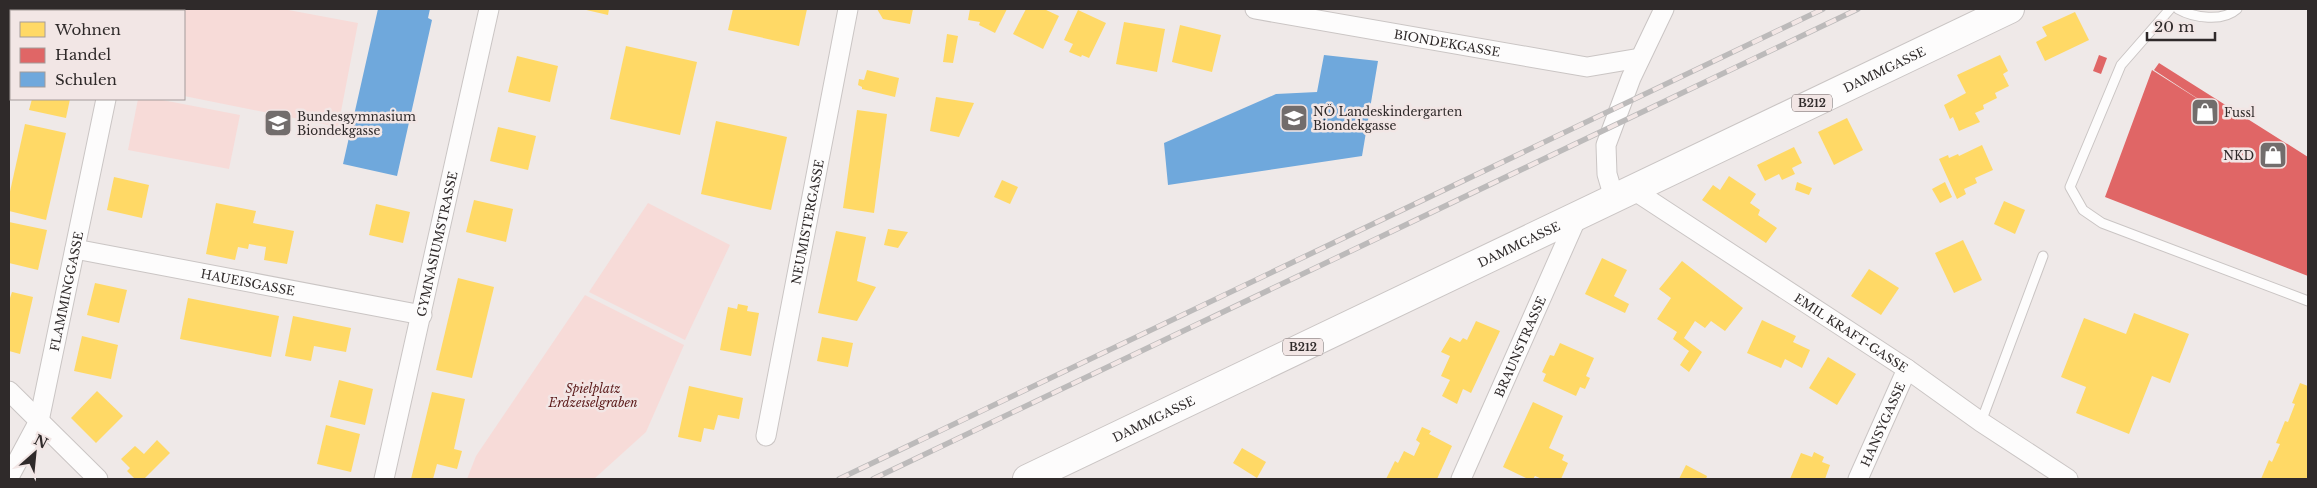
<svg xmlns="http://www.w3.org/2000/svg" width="2317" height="488" viewBox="0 0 2317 488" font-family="'Libre Baskerville',serif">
	<rect width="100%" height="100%" fill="#efe9e8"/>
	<g fill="#f7dbd8">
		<path d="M156 9H283L358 23 338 127 184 96V11H155Z"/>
		<path d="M138 99H157L240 115 229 169 128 150Z"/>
		<path d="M648 203 730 245 685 340 589 292Z"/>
		<path d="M585 295 684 345 646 432 594 479H467L476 456Z"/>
	</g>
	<g fill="#ffd966">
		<path d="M582 9H609L608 15Z"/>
		<path d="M733 9H807L799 46 728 30Z"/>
		<path d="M877 9H913L910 24 883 19Z"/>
		<path d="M970 9H1007L995 33 979 25 980 22 968 20Z"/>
		<path d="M1026 9H1044L1059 16 1043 49 1013 34Z"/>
		<path d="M1078 10 1106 23 1089 58 1082 55 1081 57 1069 52 1073 44 1064 40Z"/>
		<path d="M2075 12 2089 40 2045 61 2036 42 2047 36 2042 27Z"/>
		<path d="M1124 22 1165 29 1157 72 1116 64Z"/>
		<path d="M1180 25 1221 35 1212 72 1172 62Z"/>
		<path d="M947 34 958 36 953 63 943 62Z"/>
		<path d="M626 46 697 62 680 135 610 119Z"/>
		<path d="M2000 55 2008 71 2003 74 2009 86 1995 93 1997 98 1983 105 1984 109 1975 113 1980 122 1959 131 1953 117 1950 119 1944 105 1966 93 1957 75Z"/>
		<path d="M517 56 558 66 550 102 508 92Z"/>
		<path d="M867 70 899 78 895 97 862 89V87L858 85 859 79 864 80Z"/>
		<path d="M936 97 974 103 959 137 930 131Z"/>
		<path d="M32 99H70L66 118 29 110Z"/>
		<path d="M857 110 887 114 874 213 843 208Z"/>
		<path d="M1847 118 1863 150 1834 165 1818 132Z"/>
		<path d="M716 121 787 137 771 210 701 194Z"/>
		<path d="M25 124 66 133 46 220 9 211V196Z"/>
		<path d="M498 127 536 136 528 170 490 161Z"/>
		<path d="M1982 145 1993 170 1975 178 1977 183 1964 189 1966 194 1957 199 1939 159 1948 155 1949 158 1958 154 1959 156Z"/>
		<path d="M1794 147 1802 163 1792 168 1795 174 1782 180 1779 174 1765 181 1757 165Z"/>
		<path d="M1729 176 1756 194 1750 203 1760 210 1758 215 1777 228 1766 243 1702 200 1713 185 1720 190Z"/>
		<path d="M114 177 149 185 142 218 107 210Z"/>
		<path d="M1002 180 1018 187 1010 204 994 197Z"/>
		<path d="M1797 182 1812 188 1809 195 1795 190Z"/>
		<path d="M1945 182 1952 197 1940 203 1932 189Z"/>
		<path d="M474 200 513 209 506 242 466 232Z"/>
		<path d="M2004 201 2025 210 2015 234 1994 224Z"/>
		<path d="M216 203 256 211 253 223 294 231 287 264 264 260 266 247 249 244 248 249 238 247 235 260 206 254Z"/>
		<path d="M376 204 410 212 403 243 369 235Z"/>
		<path d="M9 222 47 230 38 270 9 263Z"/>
		<path d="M888 229 908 232 898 248 884 245Z"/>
		<path d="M836 231 866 237 857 281 876 287 857 321 818 313Z"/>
		<path d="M1963 240 1982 280 1954 293 1935 253Z"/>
		<path d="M1602 258 1627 270 1614 296 1629 304 1625 313 1585 294Z"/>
		<path d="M1682 261 1743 308 1725 331 1711 321 1705 328 1695 321 1684 338 1702 352 1689 372 1680 365 1689 351 1673 339 1677 332 1657 319 1671 298 1659 289Z"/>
		<path d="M1869 269 1899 288 1881 315 1851 296Z"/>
		<path d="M458 278 494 287 472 378 436 370Z"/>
		<path d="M95 283 127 290 119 323 87 315Z"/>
		<path d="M12 292 33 297 20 354 9 351V297L10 298Z"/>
		<path d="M188 298 279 316 271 357 180 339Z"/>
		<path d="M738 304 748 306 747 311 759 313 751 356 720 350 728 307 737 309Z"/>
		<path d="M2134 313 2189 334 2170 383 2152 376 2129 434 2076 413 2086 387 2061 377 2084 318 2126 334Z"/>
		<path d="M293 316 351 328 346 352 314 346 311 361 285 356Z"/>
		<path d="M1762 320 1796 336 1793 342 1810 350 1802 368 1785 359 1781 368 1747 353Z"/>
		<path d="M1476 321 1500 331 1471 393 1463 389 1457 404 1442 396 1450 380 1441 376 1450 356 1441 352 1450 337 1460 342 1463 338 1467 340Z"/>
		<path d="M82 336 118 345 111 379 74 371Z"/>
		<path d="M822 337 853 343 848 367 817 361Z"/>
		<path d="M1560 343 1594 358 1586 376 1590 378 1585 389 1580 387 1576 396 1543 381 1546 374 1542 372 1550 355 1554 356Z"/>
		<path d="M1828 357 1856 374 1837 405 1809 388Z"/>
		<path d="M339 380 373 389 365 425 330 417Z"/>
		<path d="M2300 383 2308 386V479H2261L2269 460 2272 462 2280 444 2276 443 2285 421 2288 422 2295 404 2292 403Z"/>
		<path d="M689 386 743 398 739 419 718 415 714 430 704 428 701 442 678 437Z"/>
		<path d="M97 391 123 416 96 443 71 418Z"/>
		<path d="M432 392 465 399 454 449 462 451 457 469 437 464 433 479H411Z"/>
		<path d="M1533 402 1563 416 1549 448 1564 455 1562 460 1568 463 1561 479H1542L1535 476 1533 479H1528L1503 467Z"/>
		<path d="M326 425 360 434 351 472 317 464Z"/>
		<path d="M1422 427 1431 431 1429 434 1452 446 1437 479H1386L1395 461 1398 463 1404 451 1414 456 1420 443 1416 440Z"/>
		<path d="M157 440 170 453 144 479H135L127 471 130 468 121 459 135 446 144 454Z"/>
		<path d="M1242 448 1266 462 1257 478 1233 463Z"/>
		<path d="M1814 452 1824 457 1822 462 1830 465 1825 479H1790L1801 453 1812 457Z"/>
		<path d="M1686 465 1707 476 1706 479H1679Z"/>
	</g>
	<g fill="#e06666">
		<path d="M2099 55 2107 58 2101 74 2093 71Z"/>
		<path d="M2159 63 2308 157V276L2105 197 2152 70 2212 108 2154 70Z"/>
	</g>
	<g fill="#6fa8dc">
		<path d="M378 9H430L428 18 432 20 397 176 343 164Z"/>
		<path d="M1324 55 1378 61 1362 156 1168 185 1164 143 1276 94 1317 92Z"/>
	</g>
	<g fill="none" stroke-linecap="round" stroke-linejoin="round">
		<defs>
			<g id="service">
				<path d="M2170 9 2121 65 2070 187 2083 210 2102 223 2308 301"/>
				<path d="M2178 9C2194 18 2223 22 2237 9"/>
				<path d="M1981 422 2043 256"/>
			</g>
			<g id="minor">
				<path id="s1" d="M1255 9 1587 67 1640 58"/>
				<path d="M124 11V9"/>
				<path id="s2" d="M1632 189 1907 369 1981 422 2068 479"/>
				<path d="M1614 198 1607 174 1606 145 1631 78 1664 9"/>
				<path id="s3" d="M75 249 422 315"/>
				<path d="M9 391 98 479"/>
				<path id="s4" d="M766 436 848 9"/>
				<path id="s5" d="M9 477 39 421 106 99"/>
				<path id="s6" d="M384 479 489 9"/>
				<path id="s7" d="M1461 479 1578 215"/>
				<path id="s8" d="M1858 479 1907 369"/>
			</g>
			<g id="primary">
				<path id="s9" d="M1027 479 2010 9"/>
			</g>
		</defs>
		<use href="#service" stroke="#cac5c4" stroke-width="11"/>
		<use href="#minor" stroke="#cac5c4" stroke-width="21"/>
		<use href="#primary" stroke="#cac5c4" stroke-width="30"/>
		<use href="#service" stroke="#fdfcfc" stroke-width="9"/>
		<use href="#minor" stroke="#fdfcfc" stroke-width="19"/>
		<use href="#primary" stroke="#fdfcfc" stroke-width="28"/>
		<defs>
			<g id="rail">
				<path d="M839 479 1823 9"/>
				<path d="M873 479 1858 9"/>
			</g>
		</defs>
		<use href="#rail" stroke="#bcbaba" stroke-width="5.5"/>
		<use href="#rail" stroke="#f2e6e5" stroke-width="4" stroke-dasharray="11" stroke-linecap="butt"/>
	</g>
	<defs>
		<symbol id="shop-square" viewBox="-11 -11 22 22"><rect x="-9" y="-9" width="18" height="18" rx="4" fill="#726d6c" stroke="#f2e6e5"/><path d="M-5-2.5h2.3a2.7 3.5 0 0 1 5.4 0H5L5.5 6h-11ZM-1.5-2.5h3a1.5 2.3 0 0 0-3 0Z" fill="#fff"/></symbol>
		<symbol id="school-square" viewBox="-11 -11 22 22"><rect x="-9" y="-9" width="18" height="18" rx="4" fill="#726d6c" stroke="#f2e6e5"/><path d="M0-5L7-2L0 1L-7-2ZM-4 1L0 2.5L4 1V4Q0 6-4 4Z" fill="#fff"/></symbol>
	</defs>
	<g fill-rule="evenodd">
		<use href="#shop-square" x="2189" y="96" width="32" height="32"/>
		<use href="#school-square" x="1278" y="102" width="32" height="32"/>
		<use href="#school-square" x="262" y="107" width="32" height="32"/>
		<use href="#shop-square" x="2257" y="139" width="32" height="32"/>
	</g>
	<g text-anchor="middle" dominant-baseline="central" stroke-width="5" stroke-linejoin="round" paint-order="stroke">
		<g fill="#f2e6e5" stroke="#6a6262" stroke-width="1">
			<rect x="1792" y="94.5" width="40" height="17" rx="4"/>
			<rect x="1283" y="338.5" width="40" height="17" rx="4"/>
		</g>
		<g font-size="11" font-weight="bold" fill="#2f2a2a">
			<text x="1812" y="103">B212</text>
			<text x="1303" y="347">B212</text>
		</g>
		<g font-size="12" fill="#2f2a2a" stroke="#f2e6e5">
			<text stroke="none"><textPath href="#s1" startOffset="195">BIONDEKGASSE</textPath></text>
			<text stroke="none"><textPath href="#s9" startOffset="950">DAMMGASSE</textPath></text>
			<text stroke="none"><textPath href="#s4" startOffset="218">NEUMISTERGASSE</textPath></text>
			<text stroke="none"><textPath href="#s6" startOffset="241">GYMNASIUMSTRASSE</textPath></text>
			<text stroke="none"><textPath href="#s9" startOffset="545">DAMMGASSE</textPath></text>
			<text stroke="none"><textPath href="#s3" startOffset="176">HAUEISGASSE</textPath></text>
			<text stroke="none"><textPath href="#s5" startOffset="196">FLAMMINGGASSE</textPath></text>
			<text stroke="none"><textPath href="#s2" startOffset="262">EMIL KRAFT-GASSE</textPath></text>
			<text stroke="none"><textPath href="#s7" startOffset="145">BRAUNSTRASSE</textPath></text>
			<text stroke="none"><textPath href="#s9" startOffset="140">DAMMGASSE</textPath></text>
			<text stroke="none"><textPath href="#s8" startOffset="60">HANSYGASSE</textPath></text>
		</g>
		<g font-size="12" fill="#2f2a2a" stroke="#f2e6e5" text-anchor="start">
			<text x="1313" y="111">NÖ Landeskindergarten<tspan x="1313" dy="14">Biondekgasse</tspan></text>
			<text x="2224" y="112">Fussl</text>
			<text x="297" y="116">Bundesgymnasium<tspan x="297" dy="14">Biondekgasse</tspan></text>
			<text x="2254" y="155" text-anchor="end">NKD</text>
		</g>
		<g font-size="12" font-style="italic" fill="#5a1919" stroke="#f2e6e5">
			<text x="593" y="388">Spielplatz<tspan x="593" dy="14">Erdzeiselgraben</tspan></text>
		</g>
	</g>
	<rect width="2317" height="488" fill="none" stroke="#2f2a2a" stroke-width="20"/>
	<rect x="10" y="10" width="175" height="90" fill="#f2e6e5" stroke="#a49b9a"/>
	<rect x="20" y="22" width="25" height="15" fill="#ffd966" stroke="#a49b9a"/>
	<text x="55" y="35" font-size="15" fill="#2f2a2a">Wohnen</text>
	<rect x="20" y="48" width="25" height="15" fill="#e06666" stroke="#a49b9a"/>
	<text x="55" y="60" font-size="15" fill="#2f2a2a">Handel</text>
	<rect x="20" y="72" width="25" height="15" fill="#6fa8dc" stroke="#a49b9a"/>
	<text x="55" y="85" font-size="15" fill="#2f2a2a">Schulen</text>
	<g transform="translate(35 453) rotate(27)" stroke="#f2e6e5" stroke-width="4" paint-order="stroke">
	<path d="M0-4L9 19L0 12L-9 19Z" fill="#2f2a2a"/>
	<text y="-8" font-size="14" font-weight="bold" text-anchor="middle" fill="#2f2a2a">N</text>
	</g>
	<path d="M2147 32v8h68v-8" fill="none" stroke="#2f2a2a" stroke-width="2.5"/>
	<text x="2154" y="32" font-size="15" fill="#2f2a2a" stroke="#f2e6e5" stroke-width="4" paint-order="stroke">20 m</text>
</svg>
